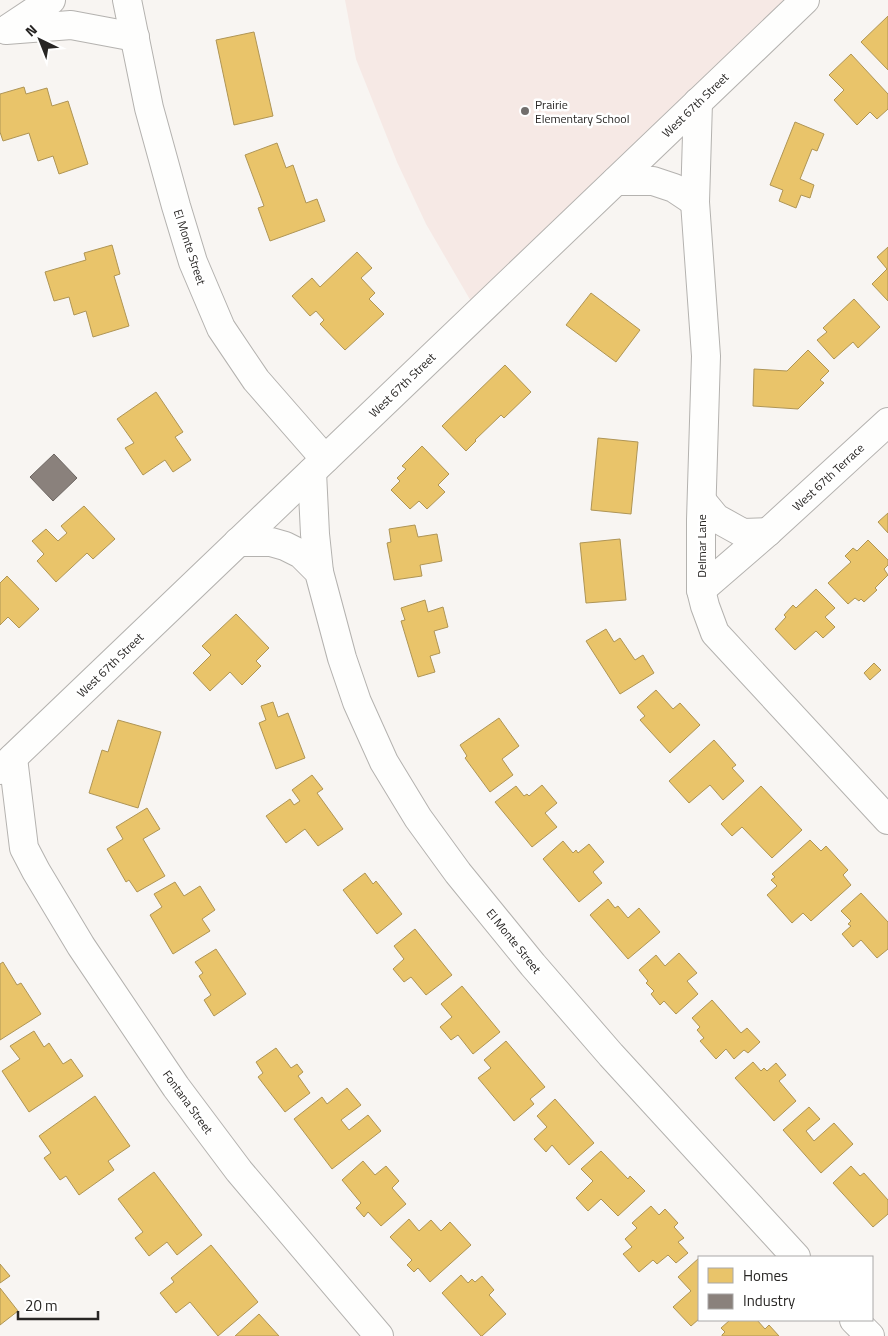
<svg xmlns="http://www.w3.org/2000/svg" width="888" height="1336" viewBox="0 0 888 1336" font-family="'Titillium Web',sans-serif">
	<rect width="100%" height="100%" fill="#f8f5f2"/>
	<path fill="#f6e9e5" d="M345 0H788L472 303 426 224 397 162 356 59Z"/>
	<g fill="#e9c46a" stroke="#af9555">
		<path d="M888 16V70L861 42Z"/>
		<path d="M254 32 273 116 234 125 216 40Z"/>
		<path d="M851 54 888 94V109L877 119 870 112 857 125 834 100 844 90 829 75Z"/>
		<path d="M24 87 26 94 47 88 52 106 68 101 88 164 59 174 53 156 38 161 29 133 3 141 0 132V94Z"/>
		<path d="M795 122 824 134 817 151 812 149 800 179 814 185 810 198 801 195 796 208 779 201 783 190 770 185Z"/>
		<path d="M277 143 286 168 293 165 306 203 317 199 325 221 270 241 258 208 264 206 245 155Z"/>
		<path d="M112 245 120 274 114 276 129 326 93 337 86 311 74 315 69 297 54 301 45 272 86 260 84 253Z"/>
		<path d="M888 247V301L872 284 887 269 877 257Z"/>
		<path d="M357 252 372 268 361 278 375 293 369 299 384 314 345 350 320 324 324 320 316 311 310 316 292 296 312 278 320 287Z"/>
		<path d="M591 293 640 330 616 362 566 325Z"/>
		<path d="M854 299 880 327 858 348 853 342 834 359 817 340 827 332 823 328Z"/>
		<path d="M808 350 829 371 820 380 824 383 798 409 753 406 754 369 787 371Z"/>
		<path d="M505 365 531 392 504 418 501 415 475 440 476 441 466 451 442 426Z"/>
		<path d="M156 392 183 432 175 437 191 460 173 472 165 460 143 475 125 448 134 443 117 419Z"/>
		<path d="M598 438 638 442 631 514 591 510Z"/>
		<path d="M422 446 449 474 438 485 445 492 427 509 419 501 410 509 391 490 400 481 397 478 406 469 402 466Z"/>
		<path d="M84 506 115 539 93 559 87 553 56 582 37 561 44 554 32 541 46 529 58 541 67 533 61 526Z"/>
		<path d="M888 513V533L878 522Z"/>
		<path d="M415 525 418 537 437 534 442 561 420 565 422 576 394 580 387 543 391 542 389 529Z"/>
		<path d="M620 539 626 600 586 603 580 543Z"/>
		<path d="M868 540 888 560V565L884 569 888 575 875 588 877 590 864 602 861 599 859 601 855 598 848 604 828 583 851 562 845 556 853 548 857 551Z"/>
		<path d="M7 576 39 609 19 628 8 617 0 625V583Z"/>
		<path d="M816 589 835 608 825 617 835 627 823 638 816 631 795 650 775 629 786 617 784 615 793 605 796 608Z"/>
		<path d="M425 600 428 612 443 607 448 627 434 631 440 653 430 656 435 672 418 677 401 621 405 620 401 608Z"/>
		<path d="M236 614 269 648 256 661 261 666 242 685 230 672 210 691 193 673 211 655 202 646Z"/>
		<path d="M606 629 614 642 620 638 635 660 643 655 654 673 620 694 586 641Z"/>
		<path d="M874 663 881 670 870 680 864 673Z"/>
		<path d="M656 690 673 709 680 703 700 725 670 753 640 720 645 716 637 707Z"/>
		<path d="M273 702 278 717 288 713 305 758 276 769 259 723 266 720 261 706Z"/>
		<path d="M499 718 519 746 502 759 513 775 490 792 465 758 467 756 460 745Z"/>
		<path d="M118 720 161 732 138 808 89 793 102 750 108 752Z"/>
		<path d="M714 740 736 765 732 768 744 781 723 800 710 785 689 803 669 781Z"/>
		<path d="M312 775 323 789 317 793 343 829 318 846 305 829 286 843 266 816 290 799 294 805 300 801 292 790Z"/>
		<path d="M542 785 557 803 545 813 557 827 532 847 495 802 516 786 524 796 527 794 529 796Z"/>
		<path d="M761 786 802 830 772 858 742 827 732 836 721 824Z"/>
		<path d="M147 808 160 829 143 839 165 876 137 892 129 880 126 882 107 849 123 839 116 827Z"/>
		<path d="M810 840 821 851 826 846 848 870 843 875 851 885 811 921 803 913 792 923 767 895 777 886 771 880 775 877 772 874Z"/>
		<path d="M563 841 573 853 576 850 578 853 589 844 604 862 593 872 602 883 579 902 543 859Z"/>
		<path d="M365 873 373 884 376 881 402 914 377 934 343 890Z"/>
		<path d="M175 882 184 896 200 886 215 910 202 919 210 931 173 954 150 915 162 907 154 894Z"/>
		<path d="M861 893 888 922V949L877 958 861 940 853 947 842 934 851 926 848 924 851 921 841 911Z"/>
		<path d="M608 899 615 908 618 906 628 918 639 908 660 932 628 959 590 915Z"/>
		<path d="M415 929 452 975 426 995 411 977 404 982 393 969 404 959 394 946Z"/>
		<path d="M216 949 246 994 214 1016 204 1000 211 995 199 976 203 973 195 962Z"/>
		<path d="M679 953 697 973 687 981 698 994 676 1014 664 1001 660 1005 651 994 654 991 646 983 648 981 639 970 656 955 665 966Z"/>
		<path d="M3 962 17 985 21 983 41 1014 0 1040V964Z"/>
		<path d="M462 986 500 1032 473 1054 458 1035 451 1040 440 1027 452 1017 441 1004Z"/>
		<path d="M712 1000 741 1033 747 1028 760 1042 748 1053 744 1050 734 1059 726 1049 716 1059 700 1041 704 1038 697 1030 700 1027 692 1018Z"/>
		<path d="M34 1031 44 1047 49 1043 63 1064 71 1059 83 1076 29 1112 2 1071 20 1059 10 1046Z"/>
		<path d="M506 1041 545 1087 530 1099 534 1104 514 1121 478 1078 491 1068 484 1060Z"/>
		<path d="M276 1048 291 1068 297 1064 303 1072 298 1076 310 1093 285 1112 258 1077 263 1073 256 1062Z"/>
		<path d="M753 1062 761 1071 764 1068 767 1071 776 1063 786 1075 779 1081 796 1101 774 1121 735 1078Z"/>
		<path d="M347 1088 361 1105 341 1120 349 1130 368 1115 381 1131 332 1169 294 1119 322 1097 327 1104Z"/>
		<path d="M95 1096 130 1146 108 1161 114 1170 79 1195 66 1176 60 1180 44 1158 51 1153 39 1136Z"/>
		<path d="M555 1099 594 1143 569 1165 552 1145 546 1152 534 1139 547 1127 537 1116Z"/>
		<path d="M809 1107 820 1119 806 1131 814 1141 834 1123 853 1144 821 1173 783 1130Z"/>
		<path d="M601 1151 628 1179 630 1176 645 1191 618 1216 601 1199 588 1211 576 1198 593 1181 581 1169Z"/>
		<path d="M363 1161 375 1175 386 1166 399 1181 392 1188 406 1204 381 1226 368 1212 364 1217 356 1208 361 1203 342 1180Z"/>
		<path d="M851 1166 860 1176 864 1173 888 1200V1214L873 1227 833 1183Z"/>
		<path d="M154 1172 202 1235 177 1255 167 1242 149 1256 135 1238 143 1232 118 1199Z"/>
		<path d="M651 1206 659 1215 665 1209 678 1223 674 1227 684 1238 678 1242 688 1253 676 1263 668 1255 657 1264 653 1260 639 1272 623 1254 632 1247 625 1239 637 1228 632 1223Z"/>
		<path d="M409 1219 419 1231 431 1220 441 1231 450 1222 471 1245 430 1282 418 1268 414 1272 407 1265 412 1260 390 1237Z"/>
		<path d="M211 1245 258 1302 218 1336 190 1302 176 1313 160 1293 174 1282 171 1278Z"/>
		<path d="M699 1258V1319L691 1326 673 1307 691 1291 678 1277Z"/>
		<path d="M0 1264 10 1276 0 1283Z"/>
		<path d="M461 1275 468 1283 472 1279 475 1282 482 1276 494 1290 489 1295 506 1314 482 1336H481L442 1293Z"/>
		<path d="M0 1288 18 1311 0 1325Z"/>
		<path d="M259 1314 279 1336H235Z"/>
		<path d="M730 1320H757L765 1329 769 1325 779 1336H722V1335L725 1332 721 1328Z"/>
	</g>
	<path fill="#8a817c" stroke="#6d6662" d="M54 454 77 478 53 501 30 477Z"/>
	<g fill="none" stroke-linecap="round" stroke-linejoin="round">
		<defs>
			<g id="minor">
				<path d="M127 0 149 108 176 206 193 262 221 328 256 380 325 459"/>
				<path d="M9 28 51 0"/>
				<path d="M6 30 71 25 135 37"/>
				<path d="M698 102 695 202 706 356 701 520V590L705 606 715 633 888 820"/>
				<path d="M616 181H653L674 188 695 202"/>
				<path d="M312 472 315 534 319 572"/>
				<path d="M702 501 716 518 743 533 768 532"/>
				<path d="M238 542H271L285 546 301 554 319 572 342 658 357 702 384 762 418 818 458 873 533 965 611 1055 796 1257"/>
				<path d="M701 590 768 532 888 422"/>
				<path d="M13 758 24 848 36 871 81 946 176 1087 239 1171 379 1336"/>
				<path d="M854 1320 870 1336"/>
			</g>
			<path id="tertiary" d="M0 770 805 0"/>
		</defs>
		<use href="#minor" stroke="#b4b2af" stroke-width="30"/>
		<use href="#tertiary" stroke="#b4b2af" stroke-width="30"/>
		<use href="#minor" stroke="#fefefd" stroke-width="28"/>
		<use href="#tertiary" stroke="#fefefd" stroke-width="28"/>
	</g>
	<circle fill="#716e6c" stroke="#fff" stroke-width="2" cx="525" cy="111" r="5"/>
	<g text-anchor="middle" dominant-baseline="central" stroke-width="5" stroke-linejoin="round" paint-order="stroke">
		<g font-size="12" fill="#282624" stroke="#fff" text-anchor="start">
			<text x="535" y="104">Prairie<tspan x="535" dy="14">Elementary School</tspan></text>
		</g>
		<g font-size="12" fill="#282624" stroke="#fff">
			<text transform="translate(695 105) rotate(-44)">West 67th Street</text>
			<text transform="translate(190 247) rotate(72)">El Monte Street</text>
			<text transform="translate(402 385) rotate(-44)">West 67th Street</text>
			<text transform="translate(828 477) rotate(-43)">West 67th Terrace</text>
			<text transform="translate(701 546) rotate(-90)">Delmar Lane</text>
			<text transform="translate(110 665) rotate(-44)">West 67th Street</text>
			<text transform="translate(514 941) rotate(51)">El Monte Street</text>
			<text transform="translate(188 1102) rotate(54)">Fontana Street</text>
		</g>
	</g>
	<rect x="698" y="1256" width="175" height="65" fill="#ffffff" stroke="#a9a8a7"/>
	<rect x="708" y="1268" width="25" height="15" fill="#e9c46a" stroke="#a9a8a7"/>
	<text x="743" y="1281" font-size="15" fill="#282624">Homes</text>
	<rect x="708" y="1294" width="25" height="15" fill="#8a817c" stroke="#a9a8a7"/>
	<text x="743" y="1306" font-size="15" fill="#282624">Industry</text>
	<g transform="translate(40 40) rotate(317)" stroke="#ffffff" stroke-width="4" paint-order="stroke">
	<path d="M0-4L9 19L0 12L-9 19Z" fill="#282624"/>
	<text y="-8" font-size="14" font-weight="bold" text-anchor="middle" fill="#282624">N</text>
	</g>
	<path d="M18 1311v8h80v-8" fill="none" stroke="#282624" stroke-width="2.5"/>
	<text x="25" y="1311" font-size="15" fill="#282624" stroke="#ffffff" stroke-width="4" paint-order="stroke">20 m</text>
</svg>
